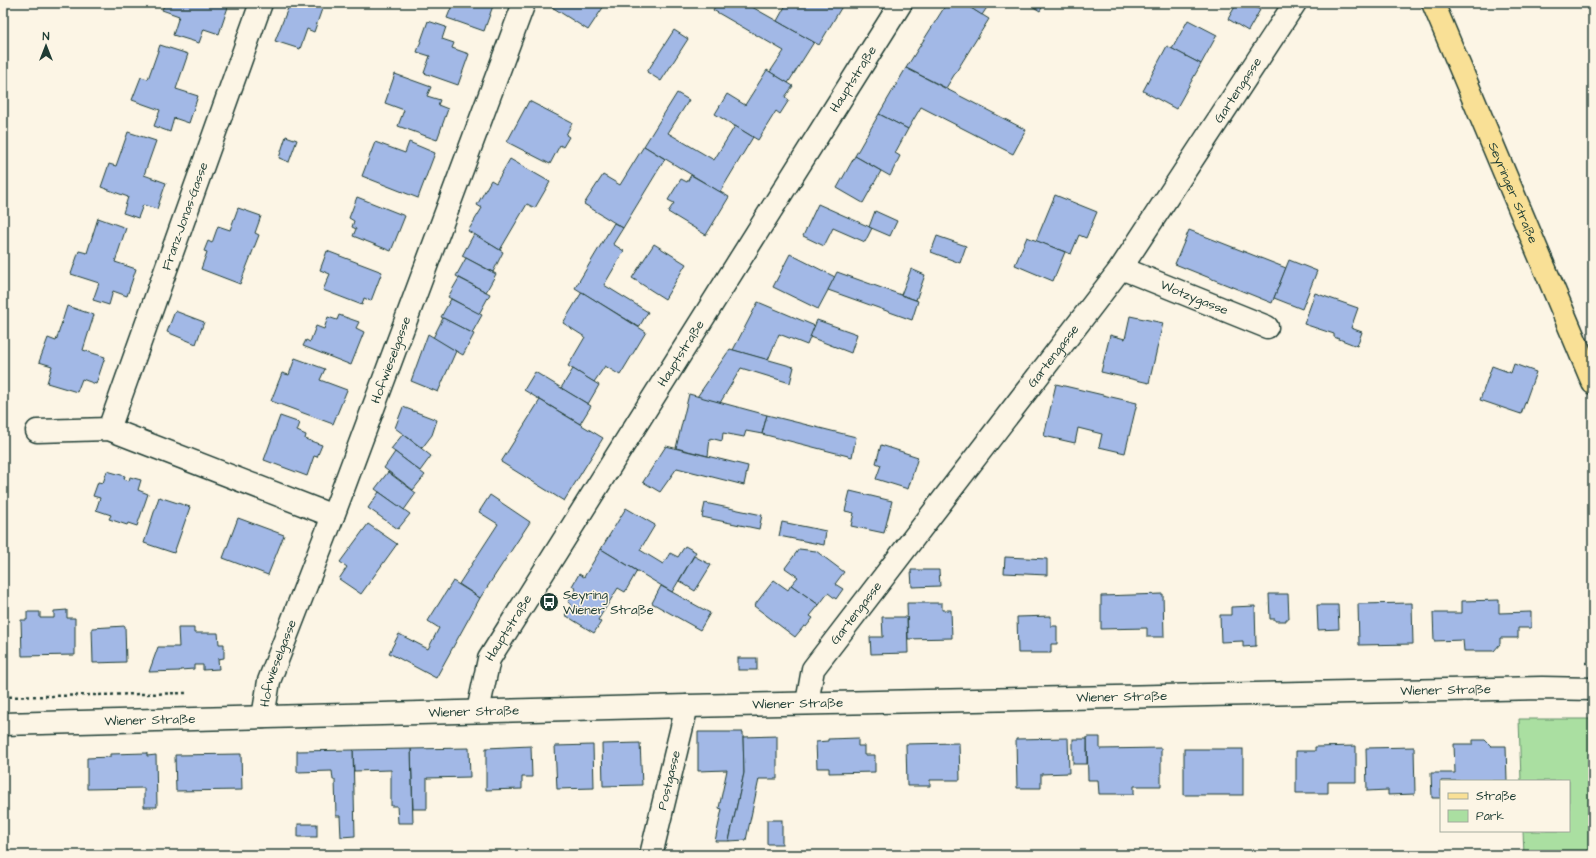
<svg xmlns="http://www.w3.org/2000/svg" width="1596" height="858" viewBox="0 0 1596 858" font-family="'Architects Daughter',sans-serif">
	<rect width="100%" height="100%" fill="#fcf5e5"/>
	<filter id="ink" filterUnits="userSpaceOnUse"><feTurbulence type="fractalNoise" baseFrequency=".025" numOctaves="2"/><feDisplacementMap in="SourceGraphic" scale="8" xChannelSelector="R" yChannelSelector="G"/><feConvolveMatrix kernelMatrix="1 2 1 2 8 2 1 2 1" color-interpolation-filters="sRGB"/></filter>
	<g filter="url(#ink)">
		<path fill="#aadfa1" stroke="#648e6a" d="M1519 719H1593V855H1524L1523 831H1569V781H1521Z"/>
		<g fill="#a2b8e6" stroke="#1f3d34">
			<path d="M165 3H217L228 7 219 34 204 29 199 43 173 35 179 16 162 10Z"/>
			<path d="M290 3H313L323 6 314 32 307 29 300 49 275 41Z"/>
			<path d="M453 3H494L484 31 447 18Z"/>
			<path d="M554 3H606L588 30 552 7Z"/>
			<path d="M717 3H745L814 42 788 83 770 72 784 51 713 10Z"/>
			<path d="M787 3H844L819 45 777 21Z"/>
			<path d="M947 3H963L989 19 946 88 906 68Z"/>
			<path d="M963 3H990L982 15Z"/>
			<path d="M1027 3H1045L1040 11Z"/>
			<path d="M1237 3H1249L1260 10 1248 31 1228 19Z"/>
			<path d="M1188 20 1217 35 1201 64 1172 49Z"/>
			<path d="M428 21 446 27 442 39 454 43 452 48 469 54 458 85 424 73 430 56 417 52Z"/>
			<path d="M674 30 688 39 661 81 647 72Z"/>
			<path d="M160 45 188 54 176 89 198 96 189 123 174 118 170 132 154 126 160 110 132 100 141 77 148 79Z"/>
			<path d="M1167 46 1201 64 1176 109 1143 91Z"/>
			<path d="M906 68 1026 130 1013 154 921 107 908 129 879 114Z"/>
			<path d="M767 70 793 86 785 97 789 100 780 114 776 111 758 140 715 114 727 94 745 105Z"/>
			<path d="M395 74 431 87 427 96 440 100 438 105 448 109 437 140 398 126 404 110 385 103Z"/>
			<path d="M677 93 689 100 668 133 714 160 735 126 753 137 720 192 644 146Z"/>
			<path d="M529 101 572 123 566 135 569 137 563 147 560 145 550 164 507 142Z"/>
			<path d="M879 114 908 129 895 153 900 156 890 176 855 156Z"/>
			<path d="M128 132 156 141 144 175 166 183 157 209 143 205 138 218 123 213 128 197 101 187 109 164 116 166Z"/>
			<path d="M286 136 297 140 289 162 279 158Z"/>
			<path d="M375 142 405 153 409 142 435 153 418 198 362 176Z"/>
			<path d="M644 146 665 159 623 228 584 204 603 175 620 185Z"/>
			<path d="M855 156 881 171 863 203 837 188Z"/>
			<path d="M510 159 550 182 535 208 527 204 500 250 468 231 482 208 477 205 491 180 496 183Z"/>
			<path d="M691 175 729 197 706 235 668 212 674 203 668 200 681 179 687 182Z"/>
			<path d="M1055 195 1097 212 1086 238 1079 235 1071 254 1036 241Z"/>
			<path d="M357 197 405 216 391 251 353 236 356 229 352 227 354 221 349 218Z"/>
			<path d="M818 204 872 228 865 242 833 228 824 246 803 236Z"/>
			<path d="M238 208 261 216 255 233 259 235 240 284 201 269 207 252 204 251 208 241 212 243 218 226 230 230Z"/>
			<path d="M875 211 897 221 890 236 869 227Z"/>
			<path d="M98 218 126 228 115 262 136 269 127 296 113 291 109 305 93 300 99 283 71 274 79 251 87 253Z"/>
			<path d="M614 223 623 228 613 244 624 251 604 285 648 312 639 327 575 288Z"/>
			<path d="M1189 230 1286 268 1272 303 1175 264Z"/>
			<path d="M474 234 503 252 493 272 462 256Z"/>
			<path d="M937 236 966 246 960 263 931 252Z"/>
			<path d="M1027 237 1065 252 1053 281 1015 265Z"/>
			<path d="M654 244 686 264 665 299 632 278Z"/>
			<path d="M327 251 382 272 371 301 364 298 362 305 323 290 330 274 320 270Z"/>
			<path d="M790 254 835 277 818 309 773 287Z"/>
			<path d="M466 258 496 274 486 292 456 276Z"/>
			<path d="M1289 260 1317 271 1302 309 1274 298Z"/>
			<path d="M911 269 925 275 916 300 901 295Z"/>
			<path d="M837 272 918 301 912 320 828 290Z"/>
			<path d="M459 278 490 294 479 314 448 297Z"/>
			<path d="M582 292 646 332 620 375 605 366 594 382 568 366 585 337 563 323Z"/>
			<path d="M1315 293 1358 308 1351 328 1362 332 1357 346 1334 337V334L1304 324Z"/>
			<path d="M451 299 482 315 472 333 441 317Z"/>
			<path d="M758 302 815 326 807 345 779 334 768 360 733 350Z"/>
			<path d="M67 306 94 315 83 350 105 357 96 384 82 379 77 392 47 383 52 366 39 362 48 338 56 341Z"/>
			<path d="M175 311 204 322 196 344 167 332Z"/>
			<path d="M339 315 359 322 356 328 364 332 351 365 303 346 306 340 310 342 316 326 324 329 328 317 337 320Z"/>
			<path d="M1130 316 1163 323 1149 383 1101 372 1110 335 1125 339Z"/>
			<path d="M443 318 474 334 463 355 433 338Z"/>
			<path d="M817 320 857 334 851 353 810 337Z"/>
			<path d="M428 334 456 351 438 392 411 381Z"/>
			<path d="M730 349 794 367 790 383 741 368 720 403 697 397Z"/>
			<path d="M295 358 325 369 320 380 347 390 333 424 271 401 282 373 289 375Z"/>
			<path d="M1514 364 1536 372 1521 414 1480 400 1492 366 1511 373Z"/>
			<path d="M573 369 599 385 588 404 561 388Z"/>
			<path d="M535 372 591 406 580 424 524 390Z"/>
			<path d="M1056 384 1137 403 1125 453 1099 447 1102 434 1078 428 1075 443 1044 436Z"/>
			<path d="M689 394 767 415 762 434 746 431 744 437 723 433 722 441 710 438 708 456 676 448Z"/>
			<path d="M540 400 603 438 564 501 501 462Z"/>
			<path d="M403 407 437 420 432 435 422 448 395 428Z"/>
			<path d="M767 415 856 437 852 457 762 434Z"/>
			<path d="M280 416 300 423 297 431 306 435 305 439 322 445 317 457 314 456 307 476 264 460Z"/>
			<path d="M403 434 431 456 420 471 391 449Z"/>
			<path d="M881 445 918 457 908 489 876 479 881 465 876 463Z"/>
			<path d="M666 446 748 466 744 485 677 468 660 492 643 482Z"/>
			<path d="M395 452 425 475 413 490 384 468Z"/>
			<path d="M107 471 125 476 124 479 129 481 130 477 141 480 138 490 148 494 137 526 128 523 127 525 109 519 111 515 96 510 100 498 93 496 98 482 103 483Z"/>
			<path d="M388 472 416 493 404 510 375 489Z"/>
			<path d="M850 491 892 501 884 533 851 526 854 513 845 511Z"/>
			<path d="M379 492 410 514 398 529 368 508Z"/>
			<path d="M490 495 530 522 480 598 459 584 498 524 479 512Z"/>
			<path d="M159 497 190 507 174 553 144 543Z"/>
			<path d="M705 503 762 515 759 529 702 517Z"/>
			<path d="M626 508 655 525 640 550 663 564 670 553 678 557 685 546 696 552 672 592 601 549Z"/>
			<path d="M238 518 284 535 268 575 223 558Z"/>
			<path d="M782 522 826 531 824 545 779 536Z"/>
			<path d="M368 524 397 544 361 594 339 579 347 567 340 562Z"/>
			<path d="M601 549 637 571 625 592 618 588 598 620 601 622 594 633 565 615 572 605 568 602 576 589 572 586 579 574 584 577Z"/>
			<path d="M799 549 816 551 844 572 835 584 843 589 836 599 828 593 819 605 791 585 798 577 785 568Z"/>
			<path d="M694 556 711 565 695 591 679 581Z"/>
			<path d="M1005 557 1047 559V575L1004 573Z"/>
			<path d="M911 570H939L940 586 912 587Z"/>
			<path d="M774 580 788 590 791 585 819 605 810 616 813 618 806 627 804 626 795 637 754 606Z"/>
			<path d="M453 581 480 598 436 678 389 653 399 634 428 649 439 628 428 621Z"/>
			<path d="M661 586 710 613 700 630 652 603Z"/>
			<path d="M1163 594 1164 637H1147V628L1101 629V596Z"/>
			<path d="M1269 594H1288L1289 619H1286V621H1275V619H1270Z"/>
			<path d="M1499 600V613L1531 612V628H1518V638H1500V644L1494 651H1464L1463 640 1434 641 1433 613H1462V601Z"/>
			<path d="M907 603H942V610H951L952 638 908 639Z"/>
			<path d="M1412 603 1413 644 1359 645 1358 604Z"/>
			<path d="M1317 605H1338L1339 629 1318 630Z"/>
			<path d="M1255 606 1256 646 1243 647V641L1221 642 1220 615H1231V607Z"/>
			<path d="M67 610V618H75V655L22 656 21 620H27V612H40V618H54V611Z"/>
			<path d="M1051 616V626H1057V644H1051V653H1018L1017 617Z"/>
			<path d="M882 617H907L908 653 871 654 870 637H883Z"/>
			<path d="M125 626 126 662 93 663 92 628Z"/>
			<path d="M178 628H194V633H218L219 644H224V658L218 659 219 669 203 670V665H194V669L180 670V671L149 672 158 647H179Z"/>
			<rect x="738" y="658" width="19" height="12"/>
			<path d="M698 732H743L744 773 729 841H715L722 809 719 808 727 770 698 771Z"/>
			<path d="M777 736V779H759L746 840 729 841 744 773 743 737Z"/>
			<path d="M1087 737H1100V749L1161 748V786H1134V794H1099L1098 780H1088Z"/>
			<path d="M858 738V746H864V755H875V772L829 773V768H817L816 742 828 741V739Z"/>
			<path d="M1068 738 1069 773 1041 774V788H1017L1016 739Z"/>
			<rect x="1073" y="739" width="14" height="25"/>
			<path d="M1473 740H1485L1491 746H1506L1507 781H1441V798H1432L1431 773H1455L1454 744H1473Z"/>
			<path d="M640 743 642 785 603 786 602 744Z"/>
			<path d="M959 743 960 780H930V786H907L906 744Z"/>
			<path d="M593 745 594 788 557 789 555 746Z"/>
			<path d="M531 746 532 777H522V789L486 790V748Z"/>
			<path d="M1356 746V782H1328V793H1296V751H1315V747Z"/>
			<path d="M1414 747 1415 794 1388 795V790L1367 791 1366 748Z"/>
			<path d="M469 748 470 777 427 778V809H413L411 749Z"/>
			<path d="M411 749 413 823H398L397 806H391V770L354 771 353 750Z"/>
			<rect x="1184" y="749" width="59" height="46"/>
			<path d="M353 750 355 836 341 837 340 816H336L335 780H333L332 771 297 772V751Z"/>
			<path d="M147 753V756L156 755 157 807H144V788L87 789V758L110 757V754Z"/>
			<path d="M241 754 242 790 176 791 175 755Z"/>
			<rect x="767" y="820" width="15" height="24"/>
			<rect x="298" y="824" width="19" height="13"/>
		</g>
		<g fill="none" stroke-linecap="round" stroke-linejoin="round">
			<defs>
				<g id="minor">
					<path id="s1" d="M1121 268 1267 327"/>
					<path id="s2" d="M109 429 261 3"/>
					<path d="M37 431 109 429 333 516"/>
					<path id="s3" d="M807 703 813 669 1121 268 1295 3"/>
					<path id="s4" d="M478 711 489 659 901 3"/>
					<path id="s5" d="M263 717 269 681 333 516 524 3"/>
					<path id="s6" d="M3 724 687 706 1542 688 1593 689"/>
					<path id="s7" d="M651 855 687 706"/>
				</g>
				<g id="major">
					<path id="s8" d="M1433 3 1593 383"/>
				</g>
			</defs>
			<use href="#minor" stroke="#1f3d34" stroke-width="25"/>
			<use href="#major" stroke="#1f3d34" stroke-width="25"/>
			<g stroke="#1f3d34" stroke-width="2.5" stroke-dasharray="3 3" stroke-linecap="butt">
				<path d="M1585 663H1593"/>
				<path d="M3 697 188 693"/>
			</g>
			<use href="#minor" stroke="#fcf5e5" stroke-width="22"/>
			<use href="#major" stroke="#f9e096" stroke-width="22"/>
		</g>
	</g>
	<defs>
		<symbol id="bus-disc" viewBox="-11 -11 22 22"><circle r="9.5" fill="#1f3d34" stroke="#fcf5e5"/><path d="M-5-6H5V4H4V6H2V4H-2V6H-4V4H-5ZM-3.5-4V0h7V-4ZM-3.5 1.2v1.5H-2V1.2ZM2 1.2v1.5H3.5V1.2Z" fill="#fff"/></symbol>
	</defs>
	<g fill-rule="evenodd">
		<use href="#bus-disc" x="538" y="591" width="22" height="22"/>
	</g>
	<g text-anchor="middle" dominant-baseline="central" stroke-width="3" stroke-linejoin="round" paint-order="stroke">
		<g font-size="13" fill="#1f3d34" stroke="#fcf5e5">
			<text stroke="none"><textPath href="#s4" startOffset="738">Hauptstraße</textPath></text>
			<text stroke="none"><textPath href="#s3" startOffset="753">Gartengasse</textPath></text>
			<text stroke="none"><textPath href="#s8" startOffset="206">Seyringer Straße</textPath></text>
			<text stroke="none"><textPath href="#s2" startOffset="226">Franz-Jonas-Gasse</textPath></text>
			<text stroke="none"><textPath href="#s1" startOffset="79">Wotzygasse</textPath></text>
			<text stroke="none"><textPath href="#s4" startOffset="414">Hauptstraße</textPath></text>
			<text stroke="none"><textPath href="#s3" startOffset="429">Gartengasse</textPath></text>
			<text stroke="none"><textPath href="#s5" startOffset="380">Hofwieselgasse</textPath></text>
			<text stroke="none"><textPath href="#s3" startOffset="105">Gartengasse</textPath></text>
			<text stroke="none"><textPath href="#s4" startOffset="90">Hauptstraße</textPath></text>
			<text stroke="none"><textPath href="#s5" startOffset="56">Hofwieselgasse</textPath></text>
			<text stroke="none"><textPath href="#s6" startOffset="1443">Wiener Straße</textPath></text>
			<text stroke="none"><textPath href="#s6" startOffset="1119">Wiener Straße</textPath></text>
			<text stroke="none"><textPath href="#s6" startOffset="795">Wiener Straße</textPath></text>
			<text stroke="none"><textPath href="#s6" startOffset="471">Wiener Straße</textPath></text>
			<text stroke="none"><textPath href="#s6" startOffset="147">Wiener Straße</textPath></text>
			<text stroke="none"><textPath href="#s7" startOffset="77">Postgasse</textPath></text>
		</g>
		<g font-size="13" fill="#1f3d34" stroke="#fcf5e5" text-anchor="start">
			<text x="563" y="595">Seyring<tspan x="563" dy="15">Wiener Straße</tspan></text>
		</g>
	</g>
	<rect width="1596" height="858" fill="none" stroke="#fcf5e5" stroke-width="16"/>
	<rect x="8" y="8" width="1580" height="842" fill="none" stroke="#1f3d34" stroke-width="1.5" filter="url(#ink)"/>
	<rect x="1440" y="780" width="130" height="52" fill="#fcf5e5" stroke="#a4ab9e"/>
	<rect x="1448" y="793" width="20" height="6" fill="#f9e096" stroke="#a4ab9e"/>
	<text x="1476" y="800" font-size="12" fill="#1f3d34">Straße</text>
	<rect x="1448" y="810" width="20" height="12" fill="#aadfa1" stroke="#a4ab9e"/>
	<text x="1476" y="820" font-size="12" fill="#1f3d34">Park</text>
	<g transform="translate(46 46)" stroke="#fcf5e5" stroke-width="3" paint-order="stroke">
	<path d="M0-3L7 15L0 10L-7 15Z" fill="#1f3d34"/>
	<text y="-6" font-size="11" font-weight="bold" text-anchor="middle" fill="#1f3d34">N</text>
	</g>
</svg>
